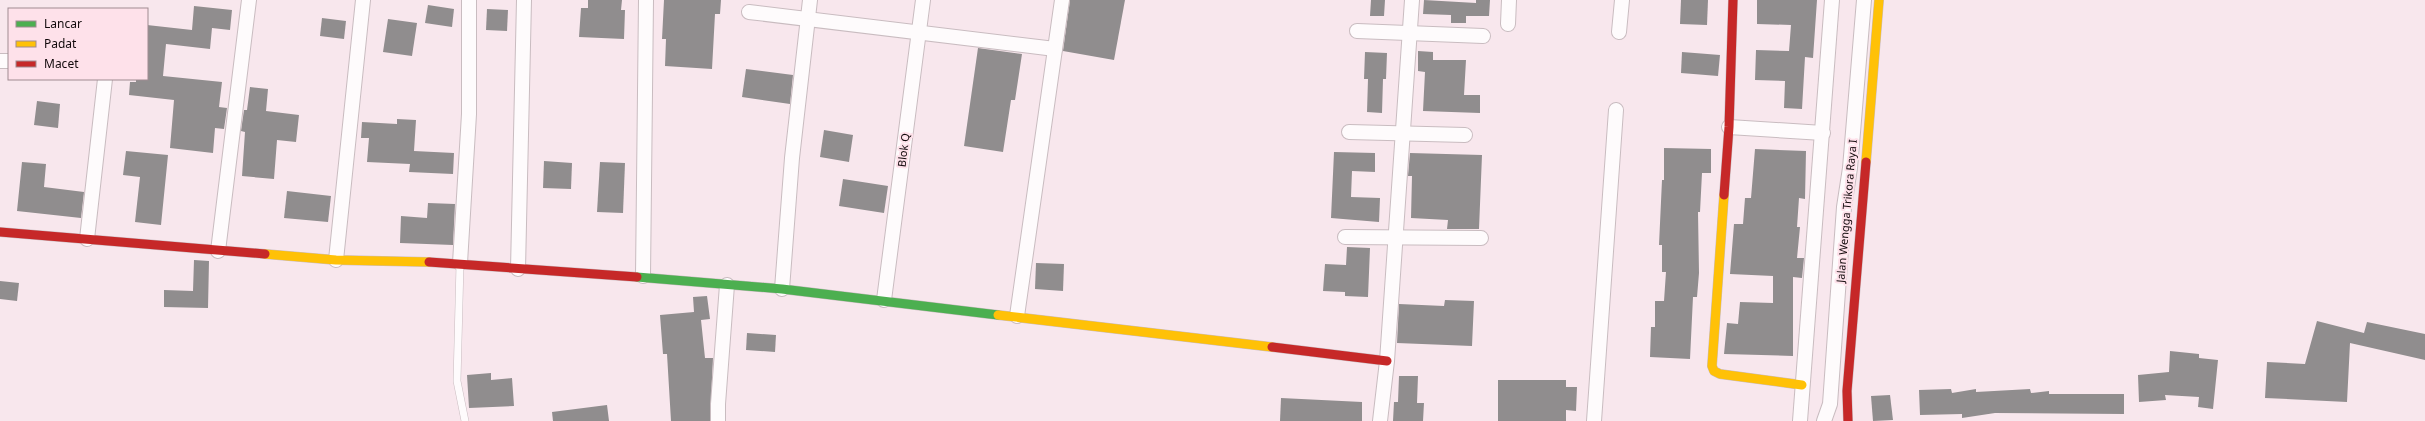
<svg xmlns="http://www.w3.org/2000/svg" width="2425" height="421" viewBox="0 0 2425 421" font-family="'Noto Sans',sans-serif">
	<rect width="100%" height="100%" fill="#f8e7ed"/>
	<g fill="#908d8e">
		<path d="M588 0H622L621 10H625L624 39 579 37 581 8H588Z"/>
		<path d="M664 0H721L720 14H715L712 69 665 66 666 39H662Z"/>
		<path d="M1070 0H1125L1114 60 1063 51Z"/>
		<path d="M1371 0H1385L1384 16H1370Z"/>
		<path d="M1424 0 1476 3V0H1490L1489 16H1466V23H1451V15L1423 14Z"/>
		<path d="M1681 0H1708L1707 25 1680 24Z"/>
		<path d="M1757 0H1817L1813 58 1805 57 1802 109 1784 108 1785 81 1755 80 1756 50 1789 51 1791 25 1757 24Z"/>
		<path d="M428 5 454 9 452 27 425 23Z"/>
		<path d="M194 6 232 10 230 30 212 28 210 49 166 44 163 76 222 82 219 107 227 108 224 129 215 128 213 153 170 148 174 100 129 95 130 82H136V79H147V25L192 30Z"/>
		<path d="M487 9 508 10 507 31 486 30Z"/>
		<path d="M322 18 346 21 344 39 320 36Z"/>
		<path d="M388 19 417 23 412 56 383 52Z"/>
		<path d="M978 48 1022 54 1015 100H1011L1003 152 964 146Z"/>
		<path d="M1418 51 1433 52V60H1466L1464 95H1480V113L1423 111 1425 72 1418 71Z"/>
		<path d="M1365 52 1387 53 1386 79H1383L1382 113 1367 112 1368 79H1364Z"/>
		<path d="M1682 52 1720 55 1718 76 1681 73Z"/>
		<path d="M746 69 793 75 790 104 742 97Z"/>
		<path d="M250 87 268 89 266 111 299 115 296 142 277 140 274 179 242 176 245 132 241 131 244 110H247Z"/>
		<path d="M37 101 60 104 58 128 34 125Z"/>
		<path d="M397 119 416 120 414 151 454 153 453 174 409 172 410 164 367 162 369 138H361L362 122 397 124Z"/>
		<path d="M824 130 853 135 849 162 820 157Z"/>
		<path d="M1664 148 1711 149V173H1702L1700 212H1698L1699 273 1697 297H1693L1690 359 1650 357 1651 327H1655V301H1664L1666 272H1662V245H1659L1662 180H1664Z"/>
		<path d="M1755 149 1806 151 1805 199 1799 198 1797 227H1800L1797 258H1804L1802 278 1793 277V356L1724 354 1727 323 1738 324 1740 302 1773 303V276L1730 274 1734 224H1743L1745 198H1751Z"/>
		<path d="M126 151 168 155 161 225 135 222 140 177 123 175Z"/>
		<path d="M1334 152 1375 153V172L1352 171 1351 197 1380 198 1379 222 1331 218Z"/>
		<path d="M1410 153 1482 155 1479 229H1447L1448 220 1411 218 1412 176H1408Z"/>
		<path d="M544 161 572 163 571 189 543 188Z"/>
		<path d="M22 162 46 164 44 187 84 192 81 218 17 211Z"/>
		<path d="M600 162 625 163 623 213 597 212Z"/>
		<path d="M843 179 888 186 884 213 839 206Z"/>
		<path d="M287 191 331 196 328 222 284 218Z"/>
		<path d="M428 203 455 204 453 245 400 243 401 216 427 218Z"/>
		<path d="M1347 247 1370 248 1368 297 1345 296V292L1323 291 1325 264 1346 265Z"/>
		<path d="M194 260 209 261 208 308 164 307V290L193 291Z"/>
		<path d="M1036 263 1064 264 1063 291 1035 289Z"/>
		<path d="M0 281 19 283 17 301 0 299Z"/>
		<path d="M707 296 710 319 701 320 705 358H713L710 421H671L667 354H663L660 315 694 312 693 297Z"/>
		<path d="M1445 300 1474 301 1472 346 1397 343 1399 304 1444 306Z"/>
		<path d="M2317 321 2364 333 2367 322 2425 334V360L2350 343 2347 402 2265 398 2267 362 2305 364Z"/>
		<path d="M747 333 776 335 775 352 746 350Z"/>
		<path d="M2170 351 2199 354V358L2218 360 2213 409 2198 407 2199 397 2165 395 2166 400 2139 402 2138 375 2169 372Z"/>
		<path d="M491 373V380L512 378 514 406 469 408 467 375Z"/>
		<path d="M1399 376H1418L1417 403H1424L1423 421H1393L1394 402H1398Z"/>
		<path d="M1498 380H1566V387H1577L1576 411 1566 410V421H1498Z"/>
		<path d="M1951 389 1952 393 1976 389V392L2030 389 2031 393 2049 391V394H2124V414L1995 413 1962 418V414L1920 415 1919 390Z"/>
		<path d="M1890 395 1893 420 1873 421 1871 396Z"/>
		<path d="M1281 398 1362 402V421H1280Z"/>
		<path d="M607 405 609 421H553L552 412Z"/>
	</g>
	<g fill="none" stroke-linecap="round" stroke-linejoin="round">
		<defs>
			<path id="lane" d="M460 264 457 381 465 421"/>
			<g id="street">
				<path d="M749 12 1055 49"/>
				<path d="M1508 24 1509 0"/>
				<path d="M1357 31 1483 36"/>
				<path d="M1619 32 1622 0"/>
				<path d="M0 61H9"/>
				<path d="M1729 127 1823 133"/>
				<path d="M1349 132 1465 135"/>
				<path d="M1345 237 1481 238"/>
				<path d="M87 239 105 79"/>
				<path d="M218 251 249 0"/>
				<path d="M336 260 363 0"/>
				<path d="M460 263 469 114V0"/>
				<path d="M518 269 524 0"/>
				<path d="M643 276 646 0"/>
				<path d="M782 289 792 158 810 0"/>
				<path d="M884 300 923 0"/>
				<path d="M1017 316 1062 0"/>
				<path d="M718 421V404L727 285"/>
				<path d="M1380 421 1387 361 1412 0"/>
				<path d="M1594 421 1616 110"/>
				<path d="M1800 421 1832 0"/>
				<path d="M1824 421 1830 404 1844 207 1850 168 1864 0"/>
			</g>
			<path id="fast" d="M637 277 782 289 998 315"/>
			<g id="slow">
				<path d="M1866 162 1879 0"/>
				<path d="M1724 195 1712 366 1714 371 1720 374 1802 385"/>
				<path d="M265 254 336 260 429 262"/>
				<path d="M998 315 1272 347"/>
			</g>
			<g id="jam">
				<path d="M1724 195 1729 127 1733 0"/>
				<path d="M0 232 265 254"/>
				<path d="M429 262 637 277"/>
				<path d="M1272 347 1387 361"/>
				<path d="M1848 421 1847 391 1866 162"/>
			</g>
		</defs>
		<use href="#lane" stroke="#c9bcc0" stroke-width="8"/>
		<use href="#street" stroke="#c9bcc0" stroke-width="16"/>
		<use href="#fast" stroke="#c9bcc0" stroke-width="10"/>
		<use href="#slow" stroke="#c9bcc0" stroke-width="10"/>
		<use href="#jam" stroke="#c9bcc0" stroke-width="10"/>
		<use href="#lane" stroke="#fefbfc" stroke-width="7"/>
		<use href="#street" stroke="#fefbfc" stroke-width="14"/>
		<use href="#fast" stroke="#4caf50" stroke-width="9"/>
		<use href="#slow" stroke="#ffc107" stroke-width="9"/>
		<use href="#jam" stroke="#c62828" stroke-width="9"/>
	</g>
	<g text-anchor="middle" dominant-baseline="central" stroke-width="4" stroke-linejoin="round" paint-order="stroke">
		<g font-size="11" fill="#11090b" stroke="#fee1ea">
			<text transform="translate(903 150) rotate(-83)">Blok Q</text>
			<text transform="translate(1846 211) rotate(-85)">Jalan Wengga Trikora Raya I</text>
		</g>
	</g>
	<rect x="8" y="8" width="140" height="72" fill="#fee1ea" stroke="#9f8b91"/>
	<rect x="16" y="21" width="20" height="6" fill="#4caf50" stroke="#9f8b91"/>
	<text x="44" y="28" font-size="12" fill="#11090b">Lancar</text>
	<rect x="16" y="41" width="20" height="6" fill="#ffc107" stroke="#9f8b91"/>
	<text x="44" y="48" font-size="12" fill="#11090b">Padat</text>
	<rect x="16" y="61" width="20" height="6" fill="#c62828" stroke="#9f8b91"/>
	<text x="44" y="68" font-size="12" fill="#11090b">Macet</text>
</svg>
